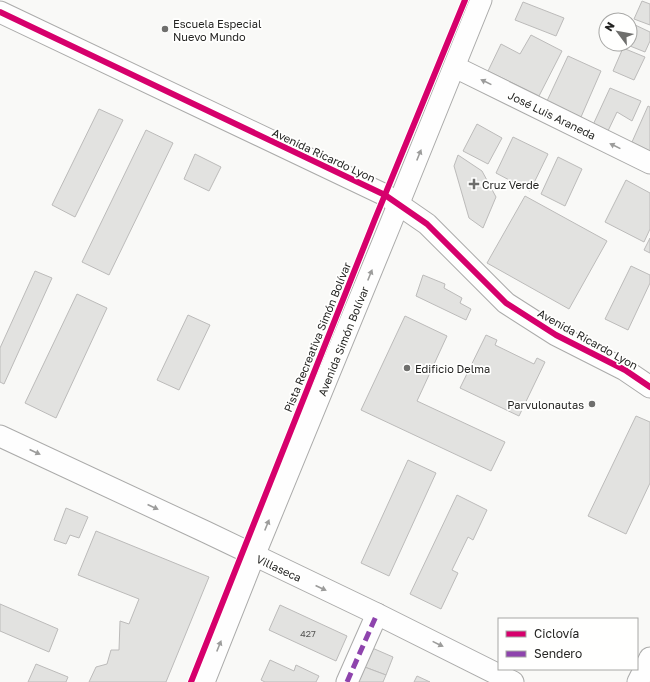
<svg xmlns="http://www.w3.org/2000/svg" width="650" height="682" viewBox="0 0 650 682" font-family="'Golos Text',sans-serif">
	<rect width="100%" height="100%" fill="#f9f9f7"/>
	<g fill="#e2e2e0" stroke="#bcbbba">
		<path d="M642 1 650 4V25L634 19Z"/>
		<path d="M523 2 564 18 556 36 515 20Z"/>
		<path d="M633 24 650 32V41L645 52 625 44H630V29Z"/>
		<path d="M531 35 562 51 539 96 488 71 501 44 520 54Z"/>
		<path d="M623 48 645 57 634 80 613 71Z"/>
		<path d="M568 56 601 71 581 117 547 101Z"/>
		<path d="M610 88 641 101 632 121 617 112 607 133 592 127Z"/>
		<path d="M648 106 650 107V151L632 142Z"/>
		<path d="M99 109 123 120 75 217 52 205Z"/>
		<path d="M477 124 502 138 488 164 463 151Z"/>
		<path d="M146 130 173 143 109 275 82 262Z"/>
		<path d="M513 137 548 154 530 191 496 173Z"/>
		<path d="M195 154 221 167 209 191 184 179Z"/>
		<path d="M458 155 482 171 496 197 483 228 469 218 454 166Z"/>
		<path d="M558 157 582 169 565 206 541 194Z"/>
		<path d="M626 180 650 193V229L644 242 605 222Z"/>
		<path d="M525 196 607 241 569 309 487 263Z"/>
		<path d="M650 238V253L644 250Z"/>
		<path d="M631 266 650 275V283L628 330 605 319Z"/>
		<path d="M35 271 52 278 4 384 0 382V348Z"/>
		<path d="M423 275 445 284 444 288 462 298 460 303 471 309 466 320 416 296Z"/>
		<path d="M77 294 107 308 56 418 25 403Z"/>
		<path d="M188 315 210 325 179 390 157 380Z"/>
		<path d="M405 316 447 336 417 401 505 442 491 471 361 410Z"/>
		<path d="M486 335 497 340 495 345 534 364 537 358 545 362 519 416 460 388Z"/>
		<path d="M636 416 650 422V483L626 534 588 516Z"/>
		<path d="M408 460 436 473 389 576 361 563Z"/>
		<path d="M457 495 487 510 473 540 468 537 452 570 458 573 441 609 410 594Z"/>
		<path d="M66 508 88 517 79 538 70 535 66 544 54 540Z"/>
		<path d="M96 531 209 577 166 682H89L96 667 107 664 111 650H119L120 621 129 624 139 599 78 575Z"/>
		<path d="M0 604 58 629 49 652 0 631Z"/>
		<path d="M280 605 347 636 336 661 269 630Z"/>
		<path d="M370 647 393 657 386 675 362 666Z"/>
		<path d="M270 660 294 671 296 665 319 676 316 682H265L261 680Z"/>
		<path d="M36 664 68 677 66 682H28Z"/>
		<path d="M362 666 386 675 383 682H355Z"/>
		<path d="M417 676 430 682H414Z"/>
	</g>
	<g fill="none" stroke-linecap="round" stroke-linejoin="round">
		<defs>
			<g id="minor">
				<path d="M0 12 385 195 427 224 506 303 556 335 625 370 650 387"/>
				<path d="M455 67 650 163"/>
				<path d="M0 436 206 532 377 614 513 682"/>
				<path d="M204 682 254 556 390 225 481 0"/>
				<path d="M347 682 377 614"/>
				<path d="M638 682 650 658"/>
			</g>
		</defs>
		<use href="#minor" stroke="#ababaa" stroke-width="23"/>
		<use href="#minor" stroke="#fefefe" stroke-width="21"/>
		<path stroke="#8e44ad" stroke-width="5" stroke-dasharray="10 5" stroke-linecap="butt" d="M347 682 377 614"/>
		<defs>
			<g id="cycleway">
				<path d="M0 12 385 195 427 224 506 303 556 335 625 370 650 387"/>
				<path d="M191 682 375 219 465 0"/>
			</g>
		</defs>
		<use href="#cycleway" stroke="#fffffe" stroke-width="8"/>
		<use href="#cycleway" stroke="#d6006c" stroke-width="6"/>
	</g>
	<defs><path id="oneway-solid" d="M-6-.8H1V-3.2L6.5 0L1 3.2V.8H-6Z"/></defs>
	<g fill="#9c9c9b">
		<use href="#oneway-solid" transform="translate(486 82) rotate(-154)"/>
		<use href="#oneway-solid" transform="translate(615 146) rotate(-154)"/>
		<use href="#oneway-solid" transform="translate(419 155) rotate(-68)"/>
		<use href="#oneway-solid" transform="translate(370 275) rotate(-68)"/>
		<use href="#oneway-solid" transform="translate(35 452) rotate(25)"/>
		<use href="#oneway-solid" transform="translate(153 507) rotate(25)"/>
		<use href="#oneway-solid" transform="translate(267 525) rotate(-68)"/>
		<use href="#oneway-solid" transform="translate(321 588) rotate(25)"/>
		<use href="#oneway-solid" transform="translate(438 644) rotate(26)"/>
		<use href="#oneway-solid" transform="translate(219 646) rotate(-68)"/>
	</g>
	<g fill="#6f6f6d" stroke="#fffffe" stroke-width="1.5">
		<circle cx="165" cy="29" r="4"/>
		<path d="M472 178h4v4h4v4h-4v4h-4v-4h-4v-4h4z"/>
		<circle cx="407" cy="368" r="4"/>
		<circle cx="592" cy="404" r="4"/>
	</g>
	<g text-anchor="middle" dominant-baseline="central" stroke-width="3.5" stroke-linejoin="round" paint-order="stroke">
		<g font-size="9" fill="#555553">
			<text x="308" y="633">427</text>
		</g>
		<g font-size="11" fill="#252523" stroke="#fffffe" text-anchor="start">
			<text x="173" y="23">Escuela Especial<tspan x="173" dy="13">Nuevo Mundo</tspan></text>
			<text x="482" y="184">Cruz Verde</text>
			<text x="415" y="368">Edificio Delma</text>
			<text x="584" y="404" text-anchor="end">Parvulonautas</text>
		</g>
		<g font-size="11" fill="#252523" stroke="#fffffe">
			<text transform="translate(552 115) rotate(26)">José Luis Araneda</text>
			<text transform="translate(324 155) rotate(25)">Avenida Ricardo Lyon</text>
			<text transform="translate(317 337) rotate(-68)">Pista Recreativa Simón Bolívar</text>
			<text transform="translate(588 339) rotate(29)">Avenida Ricardo Lyon</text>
			<text transform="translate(343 341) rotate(-68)">Avenida Simón Bolívar</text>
			<text transform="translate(279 568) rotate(25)">Villaseca</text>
		</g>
	</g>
	<rect x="498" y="618" width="140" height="52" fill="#fffffe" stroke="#a8a8a6"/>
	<rect x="506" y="631" width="20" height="6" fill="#d6006c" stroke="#a8a8a6"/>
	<text x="534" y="638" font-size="12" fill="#252523">Ciclovía</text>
	<rect x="506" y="651" width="20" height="6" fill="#8e44ad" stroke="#a8a8a6"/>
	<text x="534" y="658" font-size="12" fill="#252523">Sendero</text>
	<g transform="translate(618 32) rotate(302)"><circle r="19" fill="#fffffe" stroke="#a8a8a6"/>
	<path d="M0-3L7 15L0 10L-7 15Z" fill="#6f6f6d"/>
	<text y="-6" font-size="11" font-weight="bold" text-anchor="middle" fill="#252523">N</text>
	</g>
</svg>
